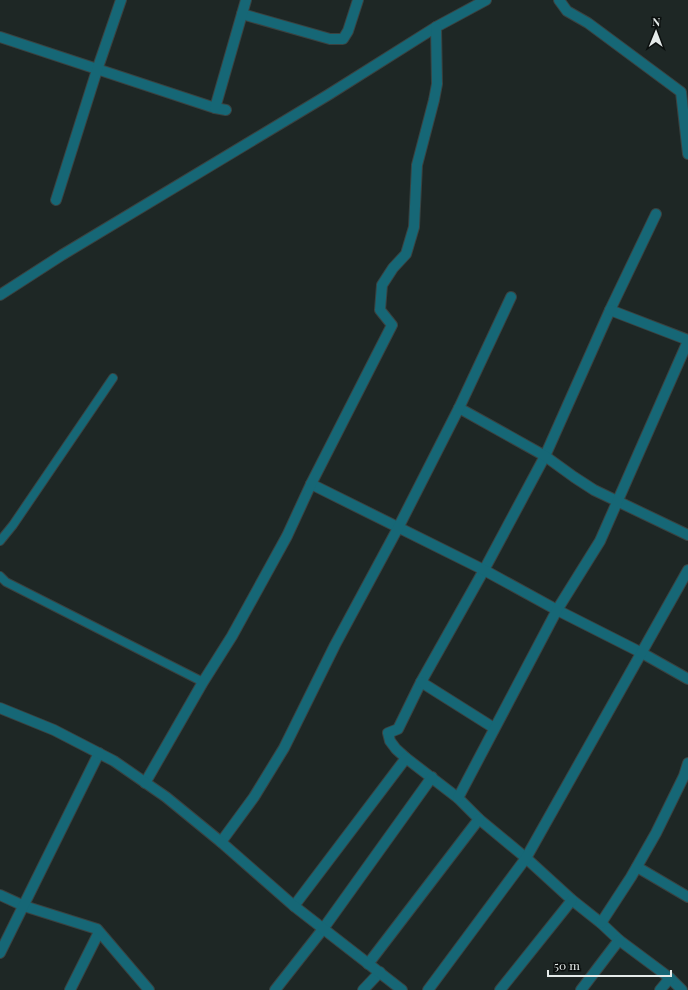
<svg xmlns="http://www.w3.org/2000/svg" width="688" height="990" viewBox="0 0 688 990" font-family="'Playfair Display',serif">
	<rect width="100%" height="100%" fill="#1e2725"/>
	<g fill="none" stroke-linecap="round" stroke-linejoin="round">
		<defs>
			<g id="service">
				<path d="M0 541 13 525 113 378"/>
				<path d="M0 576 6 582 203 682"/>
			</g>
			<g id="minor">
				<path d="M559 0 567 11 588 23 681 92 688 154"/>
				<path d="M242 14 330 39H343L348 31 358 0"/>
				<path d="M0 37 215 108 226 110"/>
				<path d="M215 108 246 0"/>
				<path d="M56 200 97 70 121 0"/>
				<path d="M656 214 610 310 545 456 484 570 421 682 398 729 388 733 390 741 396 749 406 758 458 798 479 819 526 858 572 900 601 923 619 940 670 978 682 990"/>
				<path d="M0 295 62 255 328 95 436 27 486 0"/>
				<path d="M610 310 688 340"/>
				<path d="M459 408 545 456 574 477 594 490 688 535"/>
				<path d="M311 484 484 570 557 610 642 653 688 679"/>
				<path d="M421 682 494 728"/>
				<path d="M145 783 203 682 232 636 287 536 311 484 392 325 380 310 382 285 393 268 406 254 414 227 417 165 434 100 437 84 436 27"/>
				<path d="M458 798 557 610 600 541 688 341"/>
				<path d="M221 842 254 797 284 748 335 645 398 528 459 408 511 297"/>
				<path d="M637 867 688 897"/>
				<path d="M0 895 24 906 97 929 149 990"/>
				<path d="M294 906 406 758"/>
				<path d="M601 923 631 877 656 833 684 776 688 763"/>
				<path d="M0 953 99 753"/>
				<path d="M368 964 479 819"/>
				<path d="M70 990 99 932"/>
				<path d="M275 990 323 929 432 777"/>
				<path d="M363 990 380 972"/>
				<path d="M428 990 526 858 688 570"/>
				<path d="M500 990 572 900"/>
				<path d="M581 990 619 940"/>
				<path d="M660 990 670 978"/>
			</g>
			<path id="tertiary" d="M0 708 54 730 114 761 166 797 221 842 294 906 402 990"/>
		</defs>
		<use href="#service" stroke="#3a4241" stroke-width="10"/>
		<use href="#minor" stroke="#3a4241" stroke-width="12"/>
		<use href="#tertiary" stroke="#3a4241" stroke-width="12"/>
		<use href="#service" stroke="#166776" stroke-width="8"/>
		<use href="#minor" stroke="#166776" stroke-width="10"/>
		<use href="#tertiary" stroke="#166776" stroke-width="10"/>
	</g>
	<g transform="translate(656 32) rotate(1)" stroke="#0b0f0e" stroke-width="3" paint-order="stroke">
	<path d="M0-3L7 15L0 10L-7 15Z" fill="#e5ebea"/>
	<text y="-6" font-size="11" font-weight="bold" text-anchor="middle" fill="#e5ebea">N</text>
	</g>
	<path d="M548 970v6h123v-6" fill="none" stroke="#e5ebea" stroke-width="2"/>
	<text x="554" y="970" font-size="12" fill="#e5ebea" stroke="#0b0f0e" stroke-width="3" paint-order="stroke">50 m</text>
</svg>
